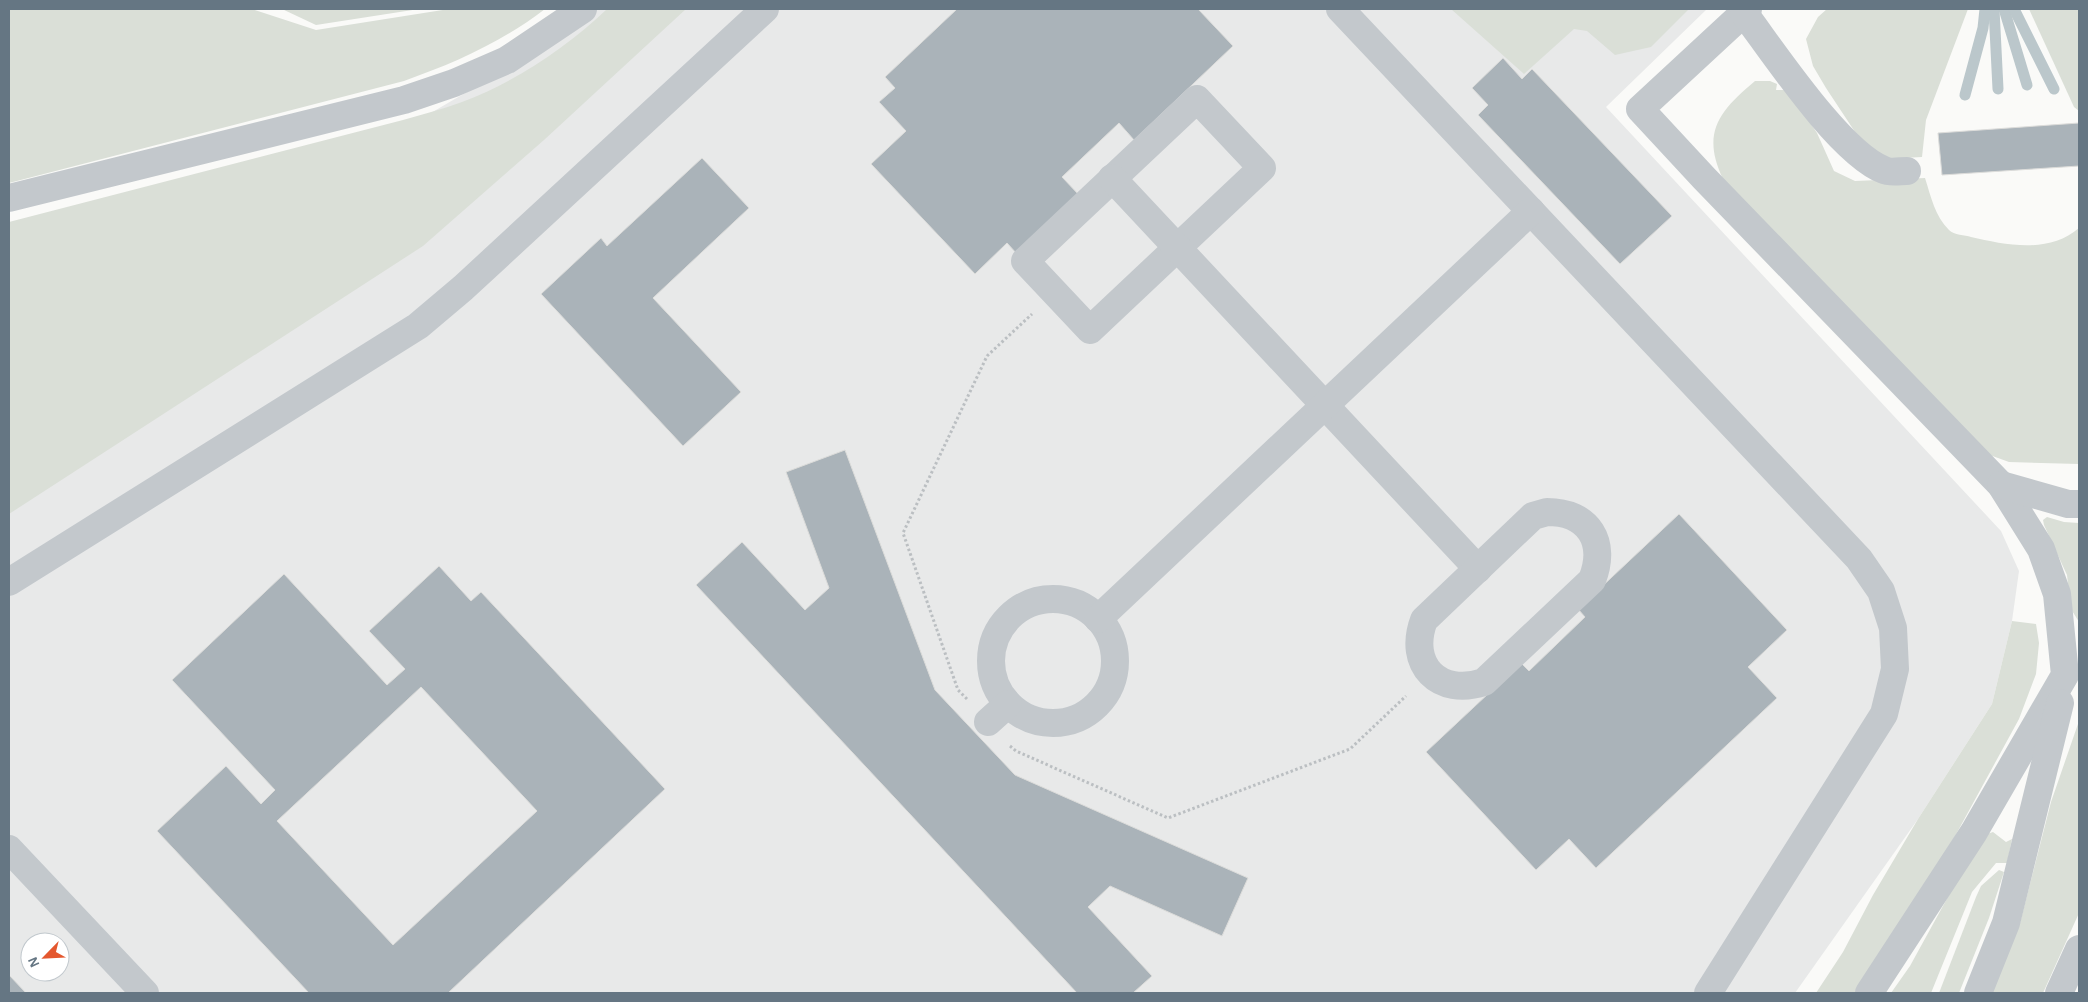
<svg xmlns="http://www.w3.org/2000/svg" width="2088" height="1002" viewBox="0 0 2088 1002" font-family="'Alegreya Sans',sans-serif">
	<rect width="100%" height="100%" fill="#fafaf8"/>
	<path fill="#e8e9e9" fill-rule="evenodd" d="M594 9H1707L1606 107 2001 531 2019 571 2012 621 1992 704 1918 819 1795 993H9V358L503 71ZM30 942H60V972H30Z"/>
	<g fill="#dadfd7">
		<path d="M9 9H252L316 30 449 9H545C502 42 455 63 404 81L9 183Z"/>
		<path d="M282 9H419L316 25Z"/>
		<path d="M607 9H686L544 140 423 246 9 514V222L403 120C423 114 443 109 462 102 515 82 566 48 607 9Z"/>
		<path d="M1451 9H1689L1651 47 1615 55 1587 31 1574 29 1524 74Z"/>
		<path d="M1827 9H1968L1926 120 1922 157 1884 159 1861 141 1826 88 1813 66 1806 39 1818 17Z"/>
		<path d="M2029 9H2079V111L2074 107Z"/>
		<path d="M1755 81H1770L1777 84 1776 90H1788L1817 133 1834 171 1855 181 1925 178C1931 197 1935 216 1949 230 1954 235 1965 235 1971 237 2006 245 2049 254 2079 228V464L2009 462 1987 454 1723 179C1701 133 1719 111 1755 81Z"/>
		<path d="M2047 517 2064 522 2079 523V622L2071 609 2067 575 2044 525 2043 520Z"/>
		<path d="M2012 621 2036 624 2039 643 2036 674 2019 719 1954 838 1856 993H1816L1843 952 1873 895 1918 819 1992 704Z"/>
		<path d="M2079 721V913L2043 993H1992L2020 923 2051 802Z"/>
		<path d="M1993 832 2006 842 2012 839 2007 863H1996L1972 892 1931 993H1891L1910 966 1977 844 1984 835Z"/>
		<path d="M1999 870 2004 872 1989 918 1959 993H1939L1976 897 1981 886Z"/>
	</g>
	<g fill="none" stroke-linecap="round" stroke-linejoin="round">
		<g stroke="#bbc7cb" stroke-width="11">
			<path d="M1994 9 1998 89"/>
			<path d="M2004 9 2027 85"/>
			<path d="M2014 9 2054 89"/>
			<path d="M1965 95 1983 28 1985 9"/>
		</g>
	</g>
	<g fill="#aab3b9" stroke="#dcdcda" fill-rule="evenodd">
		<path d="M957 9H1198L1233 46 1134 140 1119 123 1062 177 1079 195 1017 254 1007 243 975 274 871 164 906 131 879 102 895 88 885 77Z"/>
		<path d="M1503 58 1522 79 1532 69 1672 216 1620 264 1478 115 1488 105 1472 88Z"/>
		<path d="M2079 123V166L1942 175 1938 133Z"/>
		<path d="M702 158 749 208 653 298 741 392 683 446 541 294 601 238 607 246Z"/>
		<path d="M845 450 935 690 1015 775 1248 878 1222 936 1110 886 1088 907 1152 976 1133 993H1077L696 585 742 542 805 610 829 588 786 472Z"/>
		<path d="M1679 514 1787 630 1748 667 1777 698 1596 868 1569 839 1536 870 1426 752 1521 663 1529 671 1585 617 1578 609Z"/>
		<path d="M439 566 471 601 481 592 665 789 448 993H309L157 831 226 766 261 804 275 790 172 680 284 574 387 685 405 669 369 631ZM421 687 537 811 393 945 277 821Z"/>
		<path d="M9 975 26 993H9Z"/>
	</g>
	<g fill="none" stroke-linecap="round" stroke-linejoin="round">
		<g stroke="#bbbfc2" stroke-width="3" stroke-dasharray="2.5 2.5" stroke-linecap="butt">
			<path d="M967 699 958 690 903 533 987 356 1032 314"/>
			<path d="M1010 746 1016 751 1168 818 1350 749 1406 696"/>
		</g>
		<g stroke="#c3c8cc" stroke-width="28">
			<path d="M1340 9 1859 559 1881 591 1893 628 1895 669 1884 714 1708 993"/>
			<path d="M1748 9 1640 109 1704 178 2001 485 2041 549 2057 594 2065 675 1974 832 1869 993"/>
			<path d="M1744 13C1774 53 1840 153 1884 170 1890 173 1900 171 1907 171"/>
			<path d="M1197 99 1262 168 1090 330 1025 261Z"/>
			<path d="M1112 178 1478 569"/>
			<path d="M9 198 404 100 454 83 507 60 583 9"/>
			<path d="M2001 485 2068 504H2079"/>
			<path d="M1547 512C1589 512 1607 542 1592 580L1484 682C1439 697 1407 665 1424 620L1533 516Z"/>
			<path d="M9 582 418 326 463 288 765 9"/>
			<circle cx="1053" cy="661" r="62"/>
			<path d="M1098 619 1531 211"/>
			<path d="M988 722 1008 704"/>
			<path d="M9 849 145 993"/>
			<path d="M1978 993 2006 923 2060 703"/>
			<path d="M2059 993 2079 949"/>
		</g>
	</g>
	<rect width="2088" height="1002" fill="none" stroke="#657683" stroke-width="20"/>
	<g transform="translate(45 957) rotate(246)"><circle r="24" fill="#ffffff" stroke="#c1c8cd"/>
	<path d="M0-4L9 19L0 12L-9 19Z" fill="#e4572e"/>
	<text y="-8" font-size="14" font-weight="bold" text-anchor="middle" fill="#657683">N</text>
	</g>
</svg>
